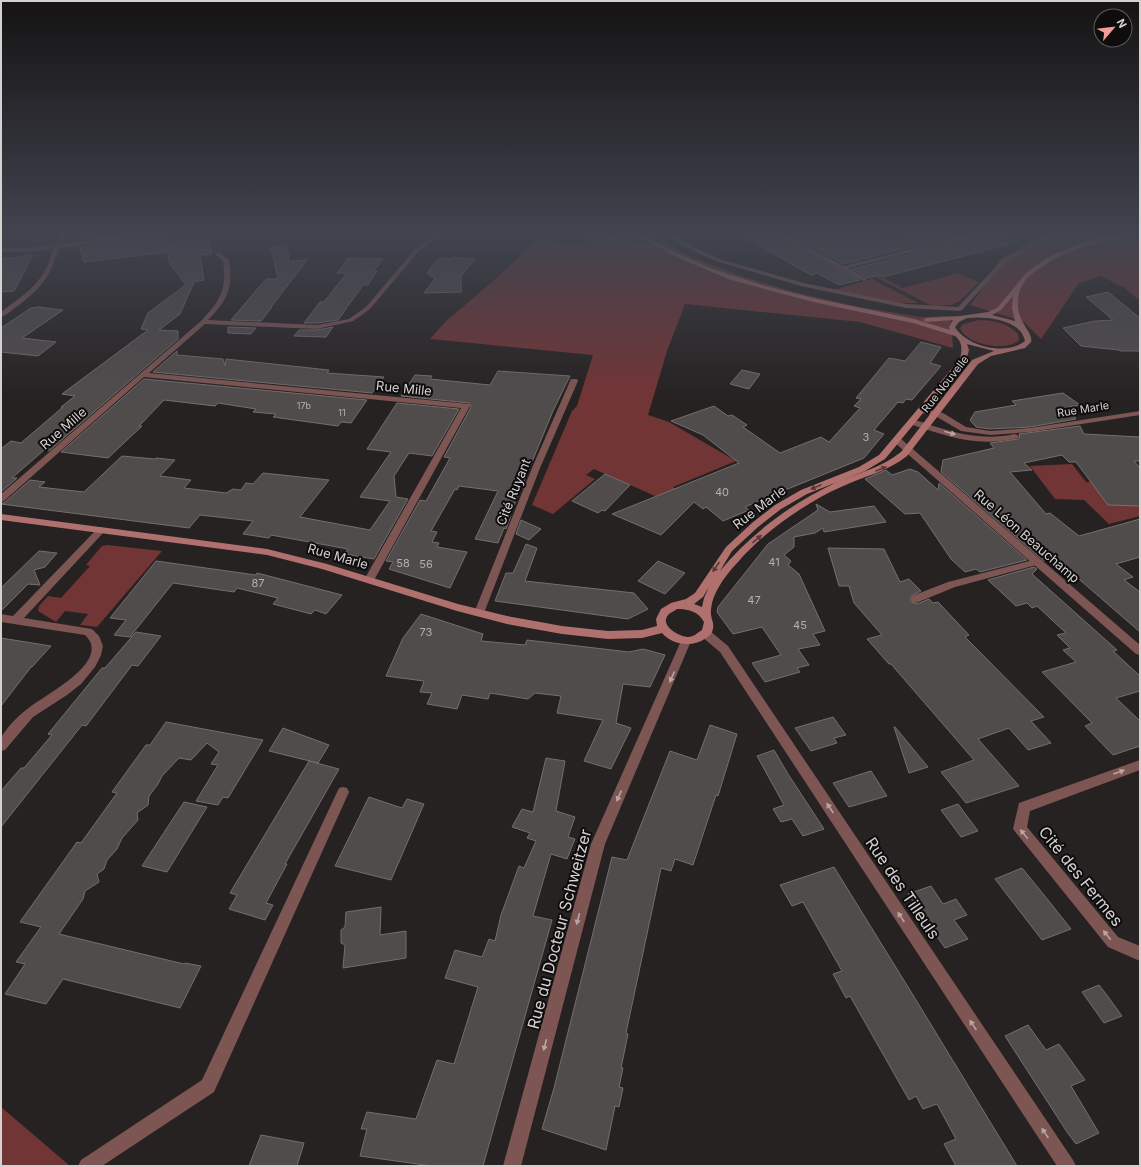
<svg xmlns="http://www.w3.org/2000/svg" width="1141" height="1167" viewBox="0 0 1141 1167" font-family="Inter,sans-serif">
	<rect width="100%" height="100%" fill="#272222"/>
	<g fill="#723535">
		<path d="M581 232H645L689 256 741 276 794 292 859 307 921 317 951 316 953 348 860 322 685 304 667 351 648 415 669 422 736 461 673 487 690 502 687 510 594 469 586 475 595 479 553 514 532 505 572 411 577 406 593 355 430 339 446 321 492 282 537 240 590 245Z"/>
		<path d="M1039 232H1116L1140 244V301L1125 288 1101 276 1079 283 1041 339 1024 322 970 305 986 284 999 260 1042 234Z"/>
		<path d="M862 267 903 288 958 273 979 282 961 300 956 303 951 305 932 306 858 268Z"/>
		<path d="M872 279 918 303H901L833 290Z"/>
		<path d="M979 320C993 320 1008 323 1018 334L1019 340C1007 352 966 345 960 328L963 324Z"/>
		<path d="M1072 464 1086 482H1120L1140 498V516L1109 524 1084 500 1055 499 1030 466Z"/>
		<path d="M107 545 162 551 97 627 80 625 88 614 65 611 56 622 38 611 39 606 48 596 61 598 90 566 86 565 102 546Z"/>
		<path d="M1 1107 70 1166H1Z"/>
	</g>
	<g fill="#514c4c" stroke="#746f6e">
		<path d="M82 232H143L81 240Z"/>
		<path d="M735 232H771L860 280 839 285 817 273 811 275Z"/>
		<path d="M784 232H879L880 242 925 232H970L844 264Z"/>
		<path d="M985 232H996L1018 242 883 277 879 275 868 278 852 269 979 237Z"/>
		<path d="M168 235V243L208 238 212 254 200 255 204 280 194 282 180 314 159 330 178 331V339L49 451 44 450 12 478H17L1 492V449L11 441 21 443 63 407H61L75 396 62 394 148 330 141 329 148 313 186 285 169 262 168 252 84 262V260H82L83 254 80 253 81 247Z"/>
		<path d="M287 245 289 261 307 260 271 307H272L261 321 231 320 266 279H278L271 248Z"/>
		<path d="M33 255 14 291 1 292V259Z"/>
		<path d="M454 257 475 259 461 276V292L424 293 435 279 427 273 439 258 453 259Z"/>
		<path d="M348 258 383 259 374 271H377L368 285H363L338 320 317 323H304L320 302H324L347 273H337Z"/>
		<path d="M1108 292 1140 318V351H1120L1119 350 1081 346 1063 328 1095 321 1113 320 1086 297Z"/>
		<path d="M38 307 63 310 22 338 56 342 38 356 1 352V328L31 308Z"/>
		<path d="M228 327 256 328 251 334 228 333Z"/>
		<path d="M333 327 326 337 294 336 299 330H317Z"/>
		<path d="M921 342 941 347 930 363 941 366 912 400 906 399 903 403 898 402 874 430 884 434 864 458 768 497 745 507 749 510 723 521 706 507 703 509 694 502 661 535 612 514 739 463 703 435 671 421 714 406 728 416 732 415 747 425 743 427 780 453 821 437 829 442 860 408 854 406 861 399 856 398 889 358 905 361Z"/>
		<path d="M177 351V355L223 359 225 366 226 359 329 370 327 373 384 377 372 393 153 372Z"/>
		<path d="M742 370 760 374 749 389 730 384Z"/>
		<path d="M498 371 570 376 553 411 510 515 511 516 506 529 504 528 498 543 475 539 498 491 459 486 457 490 455 489 431 531 437 532 432 542 439 543 437 547 467 552 450 588 389 569 393 562 386 561 420 500 426 501 450 458 444 457 471 407 469 403 401 396 415 375 432 376 430 379 490 385Z"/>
		<path d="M144 379 367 400 351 423 341 422 338 426 273 417 276 414 253 412 256 409 218 403 215 406 164 400 139 426H142L108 458 61 452Z"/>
		<path d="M1063 393 1080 405 1069 407 1076 419 1030 427 990 429 976 427 970 420 975 412 1016 405 1012 401Z"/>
		<path d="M397 403 459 409 432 456 409 453 394 476 396 497 408 499 374 559 344 554 348 549 271 535 269 538 243 534 253 521 200 515 189 528 1 504 5 502 30 480 45 482 39 487 84 492 122 456 155 459 156 458 175 460 160 476 191 480 184 488 226 493 233 489 241 490 246 483 253 484 263 473 329 480 300 517 370 530 390 501 360 497 391 452 367 449Z"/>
		<path d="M1080 426 1084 434 1140 437V461H1134L1140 468V506L1108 505 1076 462H1069L1062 455 1024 463 1032 470 1010 472 1046 514 1050 513 1079 536 1140 519V557L1116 564 1133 577 1124 580 1140 592V632L1050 554 1044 561 941 472 943 460 994 448 990 443 1018 439 1020 437 1019 434Z"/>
		<path d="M910 469 918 472 938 490 939 483 1027 560 980 572 976 569 965 572 951 559 920 513 905 514 865 479 886 470 892 475Z"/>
		<path d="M605 474 630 485 605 511 602 510 598 513 572 501Z"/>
		<path d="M816 504 830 512 874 506 886 522 824 532 823 528 815 533 794 537V547L784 555 791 561 788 565 799 574 825 631 813 634 820 645 798 649 809 665 797 668 800 672 765 682 752 663 781 655 762 627 733 634 717 612 718 607 768 544 818 510Z"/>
		<path d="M521 520 541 529 529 540 516 534Z"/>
		<path d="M526 544 537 548 525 581 634 593 648 609 628 619 495 601 506 573H513Z"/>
		<path d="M828 548 884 549 900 582 909 579 921 591 911 596V602L917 604 929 599 933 603 938 602 969 635 965 637 1044 717 1031 721 1051 743 1028 750 1009 728 978 739 1019 786 966 803 941 772 974 760 891 664H889L867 639 882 635 854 603 849 586H839Z"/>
		<path d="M39 551 57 553 45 567 34 570 40 585 28 584 1 611V588Z"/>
		<path d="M156 561 256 575 257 573 342 595 326 614 315 610 311 614 273 604 278 598 237 588 234 592 173 583 130 637 114 635 126 620 110 618Z"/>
		<path d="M658 561 685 573 665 594 638 581Z"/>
		<path d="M1034 567 1037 569 1032 574 1117 650 1113 651 1140 676V691L1116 698 1140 721V746L1113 755 1085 726 1092 723 1042 672 1076 662 1063 650 1070 648 1057 635 1066 633 1037 606 1032 608 1027 603 1016 606 988 580Z"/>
		<path d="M421 614 483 634 481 641 525 645 527 640 629 652 643 649 665 655 650 687 623 684 616 723 631 728 611 769 584 761 603 720 557 713 561 696 535 693 528 699 490 693 488 699 462 695 457 709 427 704 432 693 420 692 424 681 386 676 403 638Z"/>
		<path d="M136 632 161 636 138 666 132 665 86 726 82 725 1 827V791L21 768H24L52 735 48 734 102 668H105Z"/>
		<path d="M1 638 51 646 32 667H31L1 706Z"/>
		<path d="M833 717 846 735 834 738 837 743 811 751 795 728Z"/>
		<path d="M166 722 263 740 228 798 223 797 218 805 196 801 218 765 211 764 219 752 207 743 191 760 179 758 162 776 158 784 149 796 148 805 137 813 138 820 122 838 117 849 107 860 104 869 97 874 99 882 85 891 83 899 59 934 184 964 185 963 201 966 180 1008 63 979 46 1004 5 994 25 964 16 962 41 927 20 922 77 842 81 843 117 793 112 792 146 745H150Z"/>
		<path d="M710 725 737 734 718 796 716 795 693 865 675 859 671 871 661 868 626 1033 628 1034 621 1068H623L619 1087 623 1088 619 1107 615 1106 606 1150 542 1129 554 1088 612 857 627 860 670 751 697 760Z"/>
		<path d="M894 727H895L928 767 909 773Z"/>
		<path d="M283 728 329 745 318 763 269 751Z"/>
		<path d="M774 750 788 774 824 829 803 836 792 819 781 822 773 809 784 805 757 756Z"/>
		<path d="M546 758 565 761 556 811 575 817 568 837 575 839 567 859 551 854 533 916 552 920 483 1166H432L360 1156 367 1129H361L367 1112 416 1119 437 1060 454 1064 478 987 445 978 455 950 482 957 489 939 495 941 501 915 519 866 524 868 536 841 527 838 530 833 512 827 522 809 533 812Z"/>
		<path d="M309 761 339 769 285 864H287L266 903 273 905 265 920 229 909 237 895 230 893Z"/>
		<path d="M871 771 887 796 849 807 833 783Z"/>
		<path d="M369 797 402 808 407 799 424 804 391 880 335 866Z"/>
		<path d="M184 802 207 807 167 872 142 866Z"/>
		<path d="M958 804 978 831 961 837 941 810Z"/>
		<path d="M834 867 916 1000 1017 1166H956L944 1144 956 1139 937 1104 923 1109 916 1096 909 1100 850 996 846 998 833 974 842 971 803 902 792 906 780 885Z"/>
		<path d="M1022 868 1048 900 1071 929 1042 940 995 879Z"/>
		<path d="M931 886 943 904 956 899 967 915 954 920 968 939 945 948 908 894Z"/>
		<path d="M381 907 380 935 406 931V958L343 968 345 945 341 943V930L345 927 346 912Z"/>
		<path d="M1099 985 1106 994 1122 1016 1104 1023 1082 992Z"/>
		<path d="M1028 1025 1046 1050 1059 1044 1085 1080 1071 1086 1099 1133 1076 1144 1067 1132 1005 1036Z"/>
		<path d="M261 1135 304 1143 297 1166H249Z"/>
	</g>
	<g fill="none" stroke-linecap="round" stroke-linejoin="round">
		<g fill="#7d5553" fill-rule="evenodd">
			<path d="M603 232C612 232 617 240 626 242 636 246 648 244 658 244L661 246 658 248C638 248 618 248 603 232Z"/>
			<path d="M659 232H667L701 251 723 260 804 283 906 304 958 307 1002 260 1042 238 1060 232H1070L1046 240 1006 262 962 310 960 311 906 308 801 286 719 262 697 253Z"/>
			<path d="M1037 559 1042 562 1040 564 955 587 916 603 912 602 911 599 912 596 948 582Z"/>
			<path d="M343 787 347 788 349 792 214 1092 102 1166H78L81 1160 202 1080 339 788Z"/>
		</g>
		<g fill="#7d5553" fill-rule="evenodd">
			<path d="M64 232H70L60 244C100 239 139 232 180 232L59 248C49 278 44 285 19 305 13 309 7 315 1 317V312C16 300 35 289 44 272 49 265 50 257 53 249L38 251 1 252V248L38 247 54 245Z"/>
			<path d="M438 232H445L419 251 370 309 353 321 317 329 205 324 149 373 469 404 470 406 373 582 369 583 364 580 461 408 144 377 4 501 1 502V494L201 321C221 300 227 290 223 261L216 255V253H220L229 260C233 288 228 300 208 320L317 325 349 319 366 307 415 249Z"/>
			<path d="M772 232H780L844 266 977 232H984L979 236 848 268 866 278 867 279 864 281Z"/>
			<path d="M571 379H577L578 381 540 468 484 613 483 616H475L474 613 532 468Z"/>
			<path d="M919 408H922L943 413 966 427 990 431 1030 428 1140 411V415L1030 432 990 435 961 431 937 417 919 412Z"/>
			<path d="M909 420H915C949 431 979 442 1015 434L1019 436 1018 438C976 448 948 436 909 424Z"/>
			<path d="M894 438H900L1140 645V655L1136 654 894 442Z"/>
			<path d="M101 527 106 530 104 532 24 618 92 629 99 636 103 646 101 655 95 667 81 684 67 695 33 717 5 750 1 751C1 746 0 740 2 736 9 725 20 714 30 707 45 695 113 661 85 635L1 622V614L13 616 98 528Z"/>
			<path d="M706 630 710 631 728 646 1073 1160 1076 1166H1057L720 652 702 637 701 634 702 631Z"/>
			<path d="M686 637 690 638 691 641 605 844 521 1166H503L591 844 681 641 682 638Z"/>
			<path d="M1140 760V770L1030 811 1027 827 1118 937 1140 946V961L1108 947 1013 829 1019 803Z"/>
		</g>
		<path fill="#b0706e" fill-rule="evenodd" d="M632 232H639L660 245 710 268 762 285 813 298 914 319 950 330 949 327 953 320 926 322 923 320 926 318 960 316 988 312 997 308 1026 273 1048 257 1081 243 1135 232H1140V235C1103 242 1070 246 1039 269 1033 273 1025 279 1022 286 1019 290 1018 298 1018 304 1017 322 1034 333 1031 342L1025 348 991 356 978 364 907 456C887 472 864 476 841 487 805 503 764 532 738 562 725 576 710 595 711 615 712 621 715 625 712 632 711 635 708 637 706 638 693 648 672 645 662 633L642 638 608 639 562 634 507 624 457 611 322 569 267 555 1 520V514L267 549 327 564 458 604 507 616 562 626 608 631 642 630 657 626 656 619 661 609 671 603 686 599 695 593 726 547 752 523 775 505 801 490 859 467 879 455 960 359C962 350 963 342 955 336L913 323 813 302 731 280 681 259ZM1013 296 1012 308 1015 321 992 315 1001 310ZM967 318C985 316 1021 319 1025 341 1007 356 967 347 955 327L959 322ZM967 344 994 351 972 360 901 452C881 468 858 473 835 483 792 503 750 534 720 571L732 551 758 527 781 509 807 494 865 471 885 459 966 361 969 350ZM709 587 704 598 702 607 694 604 703 597ZM677 609C688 609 698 611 704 622L702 630C697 633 694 637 688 637 679 637 658 625 669 614 671 612 675 611 677 609Z"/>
		<path stroke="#9e9a9a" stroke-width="2" stroke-dasharray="4.5 4.5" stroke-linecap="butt" d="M1122 232 1140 241"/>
	</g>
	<defs><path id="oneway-solid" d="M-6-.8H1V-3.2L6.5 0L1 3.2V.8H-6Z"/></defs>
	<g fill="#b6a6a5">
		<use href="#oneway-solid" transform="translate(950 433) rotate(16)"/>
		<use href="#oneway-solid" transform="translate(672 677) rotate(114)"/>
		<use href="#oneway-solid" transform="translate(1119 772) rotate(-20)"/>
		<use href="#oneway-solid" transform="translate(619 796) rotate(114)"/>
		<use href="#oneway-solid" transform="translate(830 808) rotate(-124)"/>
		<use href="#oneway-solid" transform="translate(1024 834) rotate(-129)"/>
		<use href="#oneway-solid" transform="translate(901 917) rotate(-124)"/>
		<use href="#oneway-solid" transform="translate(578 919) rotate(105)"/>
		<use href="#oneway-solid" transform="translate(1107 935) rotate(-129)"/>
		<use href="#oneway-solid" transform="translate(973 1025) rotate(-124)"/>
		<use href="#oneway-solid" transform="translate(545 1045) rotate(105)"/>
		<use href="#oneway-solid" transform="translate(1045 1133) rotate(-124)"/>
	</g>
	<g fill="#573938">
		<use href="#oneway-solid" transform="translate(881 469) rotate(-23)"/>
		<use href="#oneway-solid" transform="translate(816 487) rotate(158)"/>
		<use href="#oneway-solid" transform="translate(757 539) rotate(-40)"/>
		<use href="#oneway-solid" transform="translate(716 567) rotate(124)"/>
	</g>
	<linearGradient id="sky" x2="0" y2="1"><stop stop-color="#151313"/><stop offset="0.59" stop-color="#41444f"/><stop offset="1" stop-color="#41444f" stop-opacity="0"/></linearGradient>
	<rect width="1141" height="396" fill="url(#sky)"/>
	<g text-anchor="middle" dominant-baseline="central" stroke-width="4" stroke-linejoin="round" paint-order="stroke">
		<g font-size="9" fill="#b3b0b0">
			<text x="304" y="405">17b</text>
			<text x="342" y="412">11</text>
		</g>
		<g font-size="11" fill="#d4d1d1" stroke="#0e0c0c">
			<text transform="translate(945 384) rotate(-52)">Rue Nouvelle</text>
			<text transform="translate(1083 409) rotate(-9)">Rue Marle</text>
		</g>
		<g font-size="11" fill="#b3b0b0">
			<text x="866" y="437">3</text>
			<text x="722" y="492">40</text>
			<text x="774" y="562">41</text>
			<text x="403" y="563">58</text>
			<text x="426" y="564">56</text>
			<text x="258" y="583">87</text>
			<text x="754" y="600">47</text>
			<text x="800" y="625">45</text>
			<text x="426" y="632">73</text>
		</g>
		<g font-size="13" fill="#d4d1d1" stroke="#0e0c0c">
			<text transform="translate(404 388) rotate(6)">Rue Mille</text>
			<text transform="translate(63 428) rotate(-41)">Rue Mille</text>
			<text transform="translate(513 492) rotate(-68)">Cité Ruyant</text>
			<text transform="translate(759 507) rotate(-37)">Rue Marle</text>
			<text transform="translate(1027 536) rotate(41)">Rue Léon Beauchamp</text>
			<text transform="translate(338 556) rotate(16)">Rue Marle</text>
		</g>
		<g font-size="16" fill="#d4d1d1" stroke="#0e0c0c">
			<text transform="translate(1081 876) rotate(51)">Cité des Fermes</text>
			<text transform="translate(903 888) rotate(56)">Rue des Tilleuls</text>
			<text transform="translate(559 929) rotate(-75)">Rue du Docteur Schweitzer</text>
		</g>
	</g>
	<rect width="1141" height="1167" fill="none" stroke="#d4d1d1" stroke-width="4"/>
	<g transform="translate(1113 28) rotate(62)"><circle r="19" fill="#0e0c0c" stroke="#5d5b5b"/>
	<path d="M0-3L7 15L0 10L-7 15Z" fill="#f59b99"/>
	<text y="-6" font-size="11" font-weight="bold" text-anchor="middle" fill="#d4d1d1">N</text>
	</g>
</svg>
